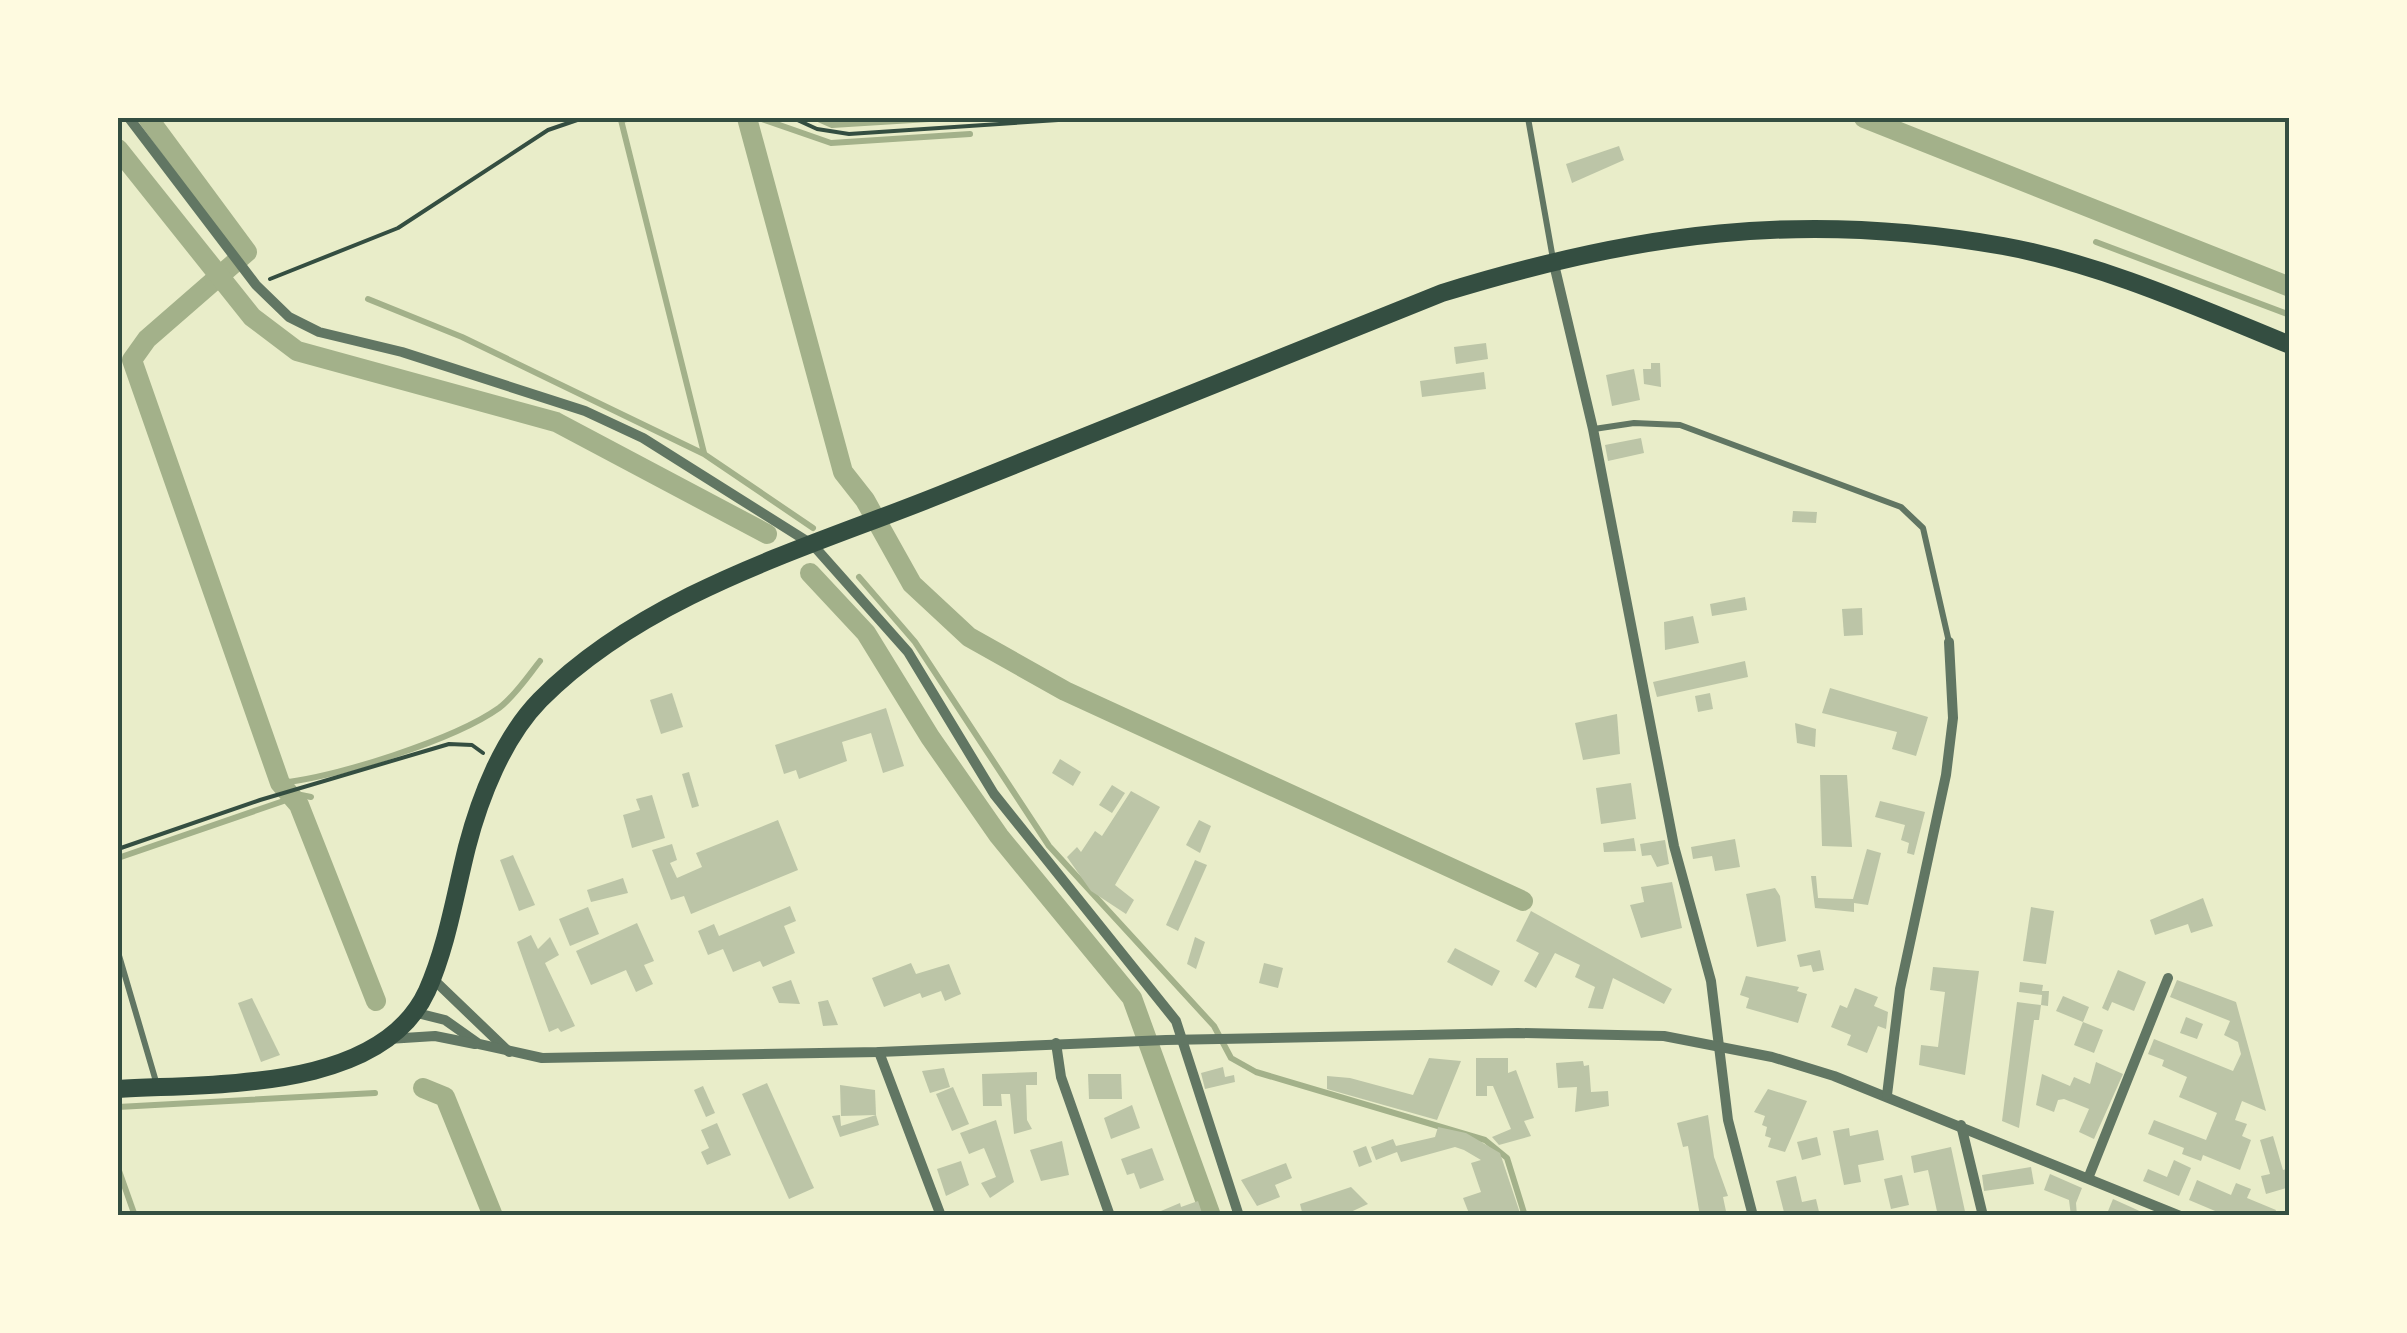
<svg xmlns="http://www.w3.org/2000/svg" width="2407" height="1333" viewBox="0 0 2407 1333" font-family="Raleway,sans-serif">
	<rect width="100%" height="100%" fill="#e9edc9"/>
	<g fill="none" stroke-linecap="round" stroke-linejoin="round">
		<g stroke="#a3b18a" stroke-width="6">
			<path d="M632 118 621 120 704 453"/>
			<path d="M737 118H742"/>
			<path d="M759 118 831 143 970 134"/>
			<path d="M816 118 832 125 945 118"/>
			<path d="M2096 242 2290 315"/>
			<path d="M368 299 462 337 704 454 813 528"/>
			<path d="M859 577 915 642 1049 846 1214 1026 1231 1058 1256 1072 1485 1140 1507 1158 1525 1216"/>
			<path d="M280 783C336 777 454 740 499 708 515 696 528 676 540 661"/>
			<path d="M118 858 301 795 311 797"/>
			<path d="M118 1107 375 1093"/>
			<path d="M118 1168 135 1216"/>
		</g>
		<g stroke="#a3b18a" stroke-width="20">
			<path d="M148 118 247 252 147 339 132 360 280 783 299 805 376 1001"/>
			<path d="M747 118 843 472 865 500 912 584 969 637 1065 691 1523 901"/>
			<path d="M1864 118 2290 287"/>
			<path d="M118 149 252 317 297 351 556 422 767 534"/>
			<path d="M810 573 866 633 930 737 999 836 1132 998 1211 1216"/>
			<path d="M423 1088 445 1097 493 1216"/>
		</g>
	</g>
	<g fill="#bcc5a7">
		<path d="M1619 146 1624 160 1572 183 1566 164Z"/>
		<path d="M1486 343 1488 359 1456 364 1454 347Z"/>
		<path d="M1651 363H1660L1661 387 1644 384 1643 369H1651Z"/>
		<path d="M1634 369 1640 400 1612 406 1606 375Z"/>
		<path d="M1484 372 1486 389 1422 397 1420 381Z"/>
		<path d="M1641 438 1644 453 1608 461 1605 445Z"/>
		<path d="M1793 511 1817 512 1816 523 1792 522Z"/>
		<path d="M1745 597 1747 610 1712 616 1710 604Z"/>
		<path d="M1862 608 1863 635 1844 636 1842 609Z"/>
		<path d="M1693 616 1699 643 1665 650 1664 622Z"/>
		<path d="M1745 661 1748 677 1657 697 1653 682Z"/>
		<path d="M1830 688 1928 717 1916 756 1892 749 1897 732 1822 713Z"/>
		<path d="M672 693 683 727 661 734 650 700Z"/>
		<path d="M1710 693 1713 709 1698 712 1695 696Z"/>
		<path d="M886 708 904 766 883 773 871 733 842 742 847 761 799 779 796 770 784 774 775 745Z"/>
		<path d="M1617 714 1620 754 1583 760 1575 723Z"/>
		<path d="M1795 723 1816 729 1815 747 1797 743Z"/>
		<path d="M1060 759 1081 772 1073 786 1052 773Z"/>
		<path d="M689 772 699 806 692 808 682 774Z"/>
		<path d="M1820 775H1847L1852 847 1822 846Z"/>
		<path d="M1631 783 1636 819 1601 824 1596 788Z"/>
		<path d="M1112 785 1125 793 1112 813 1099 805Z"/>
		<path d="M1131 791 1160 807 1115 885 1134 900 1126 914 1091 891 1067 857 1077 847 1081 852 1095 831 1102 836Z"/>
		<path d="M652 795 665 838 632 848 623 815 640 810 636 799Z"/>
		<path d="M1880 801 1925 812 1914 855 1907 853 1909 843 1901 840 1905 825 1875 817Z"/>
		<path d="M778 820 798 870 691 914 684 896 671 900 652 850 672 844 677 860 670 863 677 878 702 867 696 853Z"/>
		<path d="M1199 820 1211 826 1200 853 1186 845Z"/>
		<path d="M1634 838 1636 851 1604 852 1603 843Z"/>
		<path d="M1735 839 1740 867 1715 871 1712 856 1693 859 1691 847Z"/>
		<path d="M1665 840 1669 864 1657 867 1651 855 1642 856 1640 844Z"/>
		<path d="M1867 849 1881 853 1868 905 1854 903V912L1815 908 1811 876H1816L1818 898 1853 899Z"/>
		<path d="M513 855 535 905 519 911 500 860Z"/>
		<path d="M1195 860 1207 865 1178 931 1166 925Z"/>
		<path d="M623 878 628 893 591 902 587 890Z"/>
		<path d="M1672 882 1682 928 1641 938 1630 905 1644 902 1641 887Z"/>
		<path d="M1775 888 1780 896 1786 941 1757 947 1746 894Z"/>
		<path d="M2203 898 2213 926 2191 933 2188 924 2155 935 2150 920Z"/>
		<path d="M790 906 796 921 784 926 795 953 763 967 760 961 733 972 723 949 708 955 698 931 714 924 719 936Z"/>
		<path d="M588 907 599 934 570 946 559 919Z"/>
		<path d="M2031 907 2054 911 2046 964 2023 961Z"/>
		<path d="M1531 911 1672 989 1664 1004 1613 978 1603 1009 1588 1008 1595 987 1575 977 1580 965 1555 953 1536 988 1524 981 1539 953 1516 941Z"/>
		<path d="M637 923 654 961 644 965 653 984 636 992 626 970 591 985 576 951Z"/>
		<path d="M531 935 538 949 550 937 559 955 545 963 575 1026 561 1032 558 1028 549 1032 517 942Z"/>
		<path d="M1195 937 1205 942 1196 969 1187 964Z"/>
		<path d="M1455 948 1500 971 1492 986 1447 962Z"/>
		<path d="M1820 950 1824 970 1813 972 1811 965 1800 967 1797 955Z"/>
		<path d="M911 963 916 974 949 964 961 994 945 1001 941 991 922 998 920 993 884 1007 872 978Z"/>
		<path d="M1264 963 1283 968 1278 988 1259 983Z"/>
		<path d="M1933 967 1979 971 1965 1075 1919 1065 1921 1045 1938 1047 1945 992 1930 990Z"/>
		<path d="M2118 970 2146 982 2134 1011 2112 1002 2108 1011 2102 1008Z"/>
		<path d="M1746 976 1799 987 1797 991 1807 994 1798 1023 1746 1008 1749 998 1740 995Z"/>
		<path d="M791 980 800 1004 779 1003 772 987Z"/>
		<path d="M2177 980 2236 1002 2266 1111 2242 1101 2235 1120 2247 1124 2242 1136 2251 1140 2240 1170 2203 1155 2201 1161 2182 1154 2184 1148 2148 1134 2154 1120 2206 1140 2217 1113 2179 1097 2187 1077 2162 1066 2164 1060 2148 1054 2154 1039 2233 1071 2241 1054 2238 1042 2224 1035 2230 1021 2170 997Z"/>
		<path d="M2020 982 2043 985 2042 991H2049L2048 1006 2041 1005 2039 1020H2034L2019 1128 2002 1121 2017 1002 2041 1005 2042 995 2019 992Z"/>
		<path d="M1855 988 1878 997 1874 1006 1888 1012 1886 1029 1878 1026 1867 1053 1847 1045 1851 1035 1831 1027 1840 1005 1847 1008Z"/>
		<path d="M2063 996 2089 1007 2083 1022 2103 1030 2094 1053 2074 1045 2083 1022 2056 1011Z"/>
		<path d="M252 998 280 1055 261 1062 238 1003Z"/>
		<path d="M828 1000 838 1025 823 1026 818 1002Z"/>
		<path d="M2186 1017 2203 1024 2197 1039 2180 1033Z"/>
		<path d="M1429 1058 1461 1061 1437 1120 1327 1089V1076L1350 1078 1413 1095Z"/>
		<path d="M1476 1058H1508V1073L1516 1070 1534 1118 1524 1121 1531 1136 1499 1145 1492 1137 1511 1129 1493 1086H1487V1096H1476Z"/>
		<path d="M1583 1061 1584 1066 1589 1065 1591 1092 1608 1091 1609 1106 1575 1112 1577 1087 1558 1088 1556 1063Z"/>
		<path d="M2096 1062 2123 1074 2094 1139 2079 1132 2089 1109 2064 1099 2058 1100 2054 1112 2036 1105 2042 1074 2070 1086 2074 1077 2090 1084Z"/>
		<path d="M1223 1067 1225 1077 1234 1075 1235 1082 1205 1089 1201 1073Z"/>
		<path d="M944 1068 950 1087 930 1093 922 1071Z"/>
		<path d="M1037 1072V1085H1026L1027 1120 1032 1129 1014 1134 1010 1094H1001L1002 1106H983L982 1074Z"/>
		<path d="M1088 1074H1121L1122 1099H1089Z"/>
		<path d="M767 1083 814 1188 789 1199 742 1094Z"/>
		<path d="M840 1085 875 1090 876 1115 841 1116Z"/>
		<path d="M703 1086 715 1113 706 1117 694 1090Z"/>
		<path d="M953 1087 969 1124 952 1131 936 1094Z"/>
		<path d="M1768 1089 1807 1101 1785 1152 1768 1147 1771 1138 1765 1136 1767 1127 1762 1125 1765 1116 1754 1112Z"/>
		<path d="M1132 1105 1140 1128 1111 1139 1104 1118Z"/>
		<path d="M840 1115 841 1126 876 1115 879 1125 840 1137 832 1116Z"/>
		<path d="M1708 1115 1714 1157 1728 1196 1723 1197 1727 1216H1700L1688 1146 1683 1147 1677 1123Z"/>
		<path d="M996 1120 1014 1182 990 1198 981 1183 996 1177 984 1148 969 1154 960 1133Z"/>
		<path d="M717 1123 731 1155 707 1165 701 1152 709 1148 701 1130Z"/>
		<path d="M1438 1127 1466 1133 1500 1153 1521 1216H1470L1463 1198 1481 1192 1471 1163 1481 1160 1464 1150 1455 1147 1401 1162 1397 1152 1376 1160 1371 1147 1393 1139 1396 1146 1435 1137Z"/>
		<path d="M1849 1128 1850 1136 1878 1130 1884 1160 1858 1165 1861 1182 1844 1185 1833 1131Z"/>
		<path d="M2273 1136 2283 1170 2290 1168V1187L2266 1194 2261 1176 2270 1174 2260 1140Z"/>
		<path d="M1817 1137 1821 1155 1802 1160 1797 1142Z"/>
		<path d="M1062 1141 1069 1175 1041 1181 1030 1150Z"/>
		<path d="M1366 1146 1372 1162 1359 1167 1353 1151Z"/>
		<path d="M1951 1147 1966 1216H1938L1928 1170 1914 1173 1911 1156Z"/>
		<path d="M1152 1148 1164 1180 1140 1189 1134 1173 1127 1175 1121 1159Z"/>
		<path d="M2174 1160 2191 1168 2179 1196 2143 1181 2148 1169 2167 1177Z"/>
		<path d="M961 1161 969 1185 946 1196 937 1169Z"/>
		<path d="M1286 1163 1292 1178 1275 1185 1280 1197 1257 1206 1241 1180Z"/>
		<path d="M2031 1167 2034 1184 1984 1191 1982 1175Z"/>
		<path d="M2050 1174 2082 1188 2076 1203 2077 1216H2071L2069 1200 2044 1190Z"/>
		<path d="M1902 1175 1909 1205 1891 1209 1884 1179Z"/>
		<path d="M1796 1176 1802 1202 1816 1199 1820 1216H1785L1776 1181Z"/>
		<path d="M2197 1180 2231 1195 2236 1183 2251 1189 2247 1198 2276 1210 2274 1216H2227L2189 1200Z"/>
		<path d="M1351 1187 1368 1204 1342 1216H1303L1300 1204Z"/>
		<path d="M2113 1199 2133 1208 2150 1216H2106Z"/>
		<path d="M1198 1201 1203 1216H1149L1180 1203 1181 1207Z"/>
	</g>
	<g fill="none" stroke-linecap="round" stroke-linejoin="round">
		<g stroke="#344e41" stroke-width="4">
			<path d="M793 118 817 129 849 134 1089 118"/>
			<path d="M270 279 398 228 548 130 583 118"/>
			<path d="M118 849 260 800 449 744 472 745 483 753"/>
		</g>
		<g stroke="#617663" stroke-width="6">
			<path d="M1528 118 1553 259"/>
			<path d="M1594 429 1634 423 1680 425 1901 507 1923 528 1949 642"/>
			<path d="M118 952 157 1085"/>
		</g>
		<g stroke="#617663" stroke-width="10">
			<path d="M129 118 256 285 289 317 319 332 402 352 585 411 643 438 813 545 908 652 994 794 1176 1021 1239 1216"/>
			<path d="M1553 260 1593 429 1674 846 1711 981 1728 1120 1753 1216"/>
			<path d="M432 978 509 1052"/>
			<path d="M413 1012 445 1020 479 1044 542 1058 879 1052 1166 1040 1518 1033 1664 1036 1772 1057 1834 1076 2180 1216"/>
			<path d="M388 1039 435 1036 475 1044"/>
			<path d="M1056 1043 1061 1077 1110 1216"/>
			<path d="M879 1052 941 1216"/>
			<path d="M1887 1095 1900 989 1946 775 1953 718 1949 642"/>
			<path d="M1961 1125 1983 1216"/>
			<path d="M2089 1176 2168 978"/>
		</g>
		<path stroke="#344e41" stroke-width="18" d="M118 1089C210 1083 380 1093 427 991 447 946 455 895 467 847 480 797 503 738 540 700 646 593 805 549 942 494 1109 427 1275 360 1442 293 1636 233 1801 210 2003 246 2102 264 2197 307 2290 345"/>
	</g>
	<rect width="2407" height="1333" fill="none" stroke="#fefae0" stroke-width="240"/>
	<rect x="120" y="120" width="2167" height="1093" fill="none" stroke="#344e41" stroke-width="4"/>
</svg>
